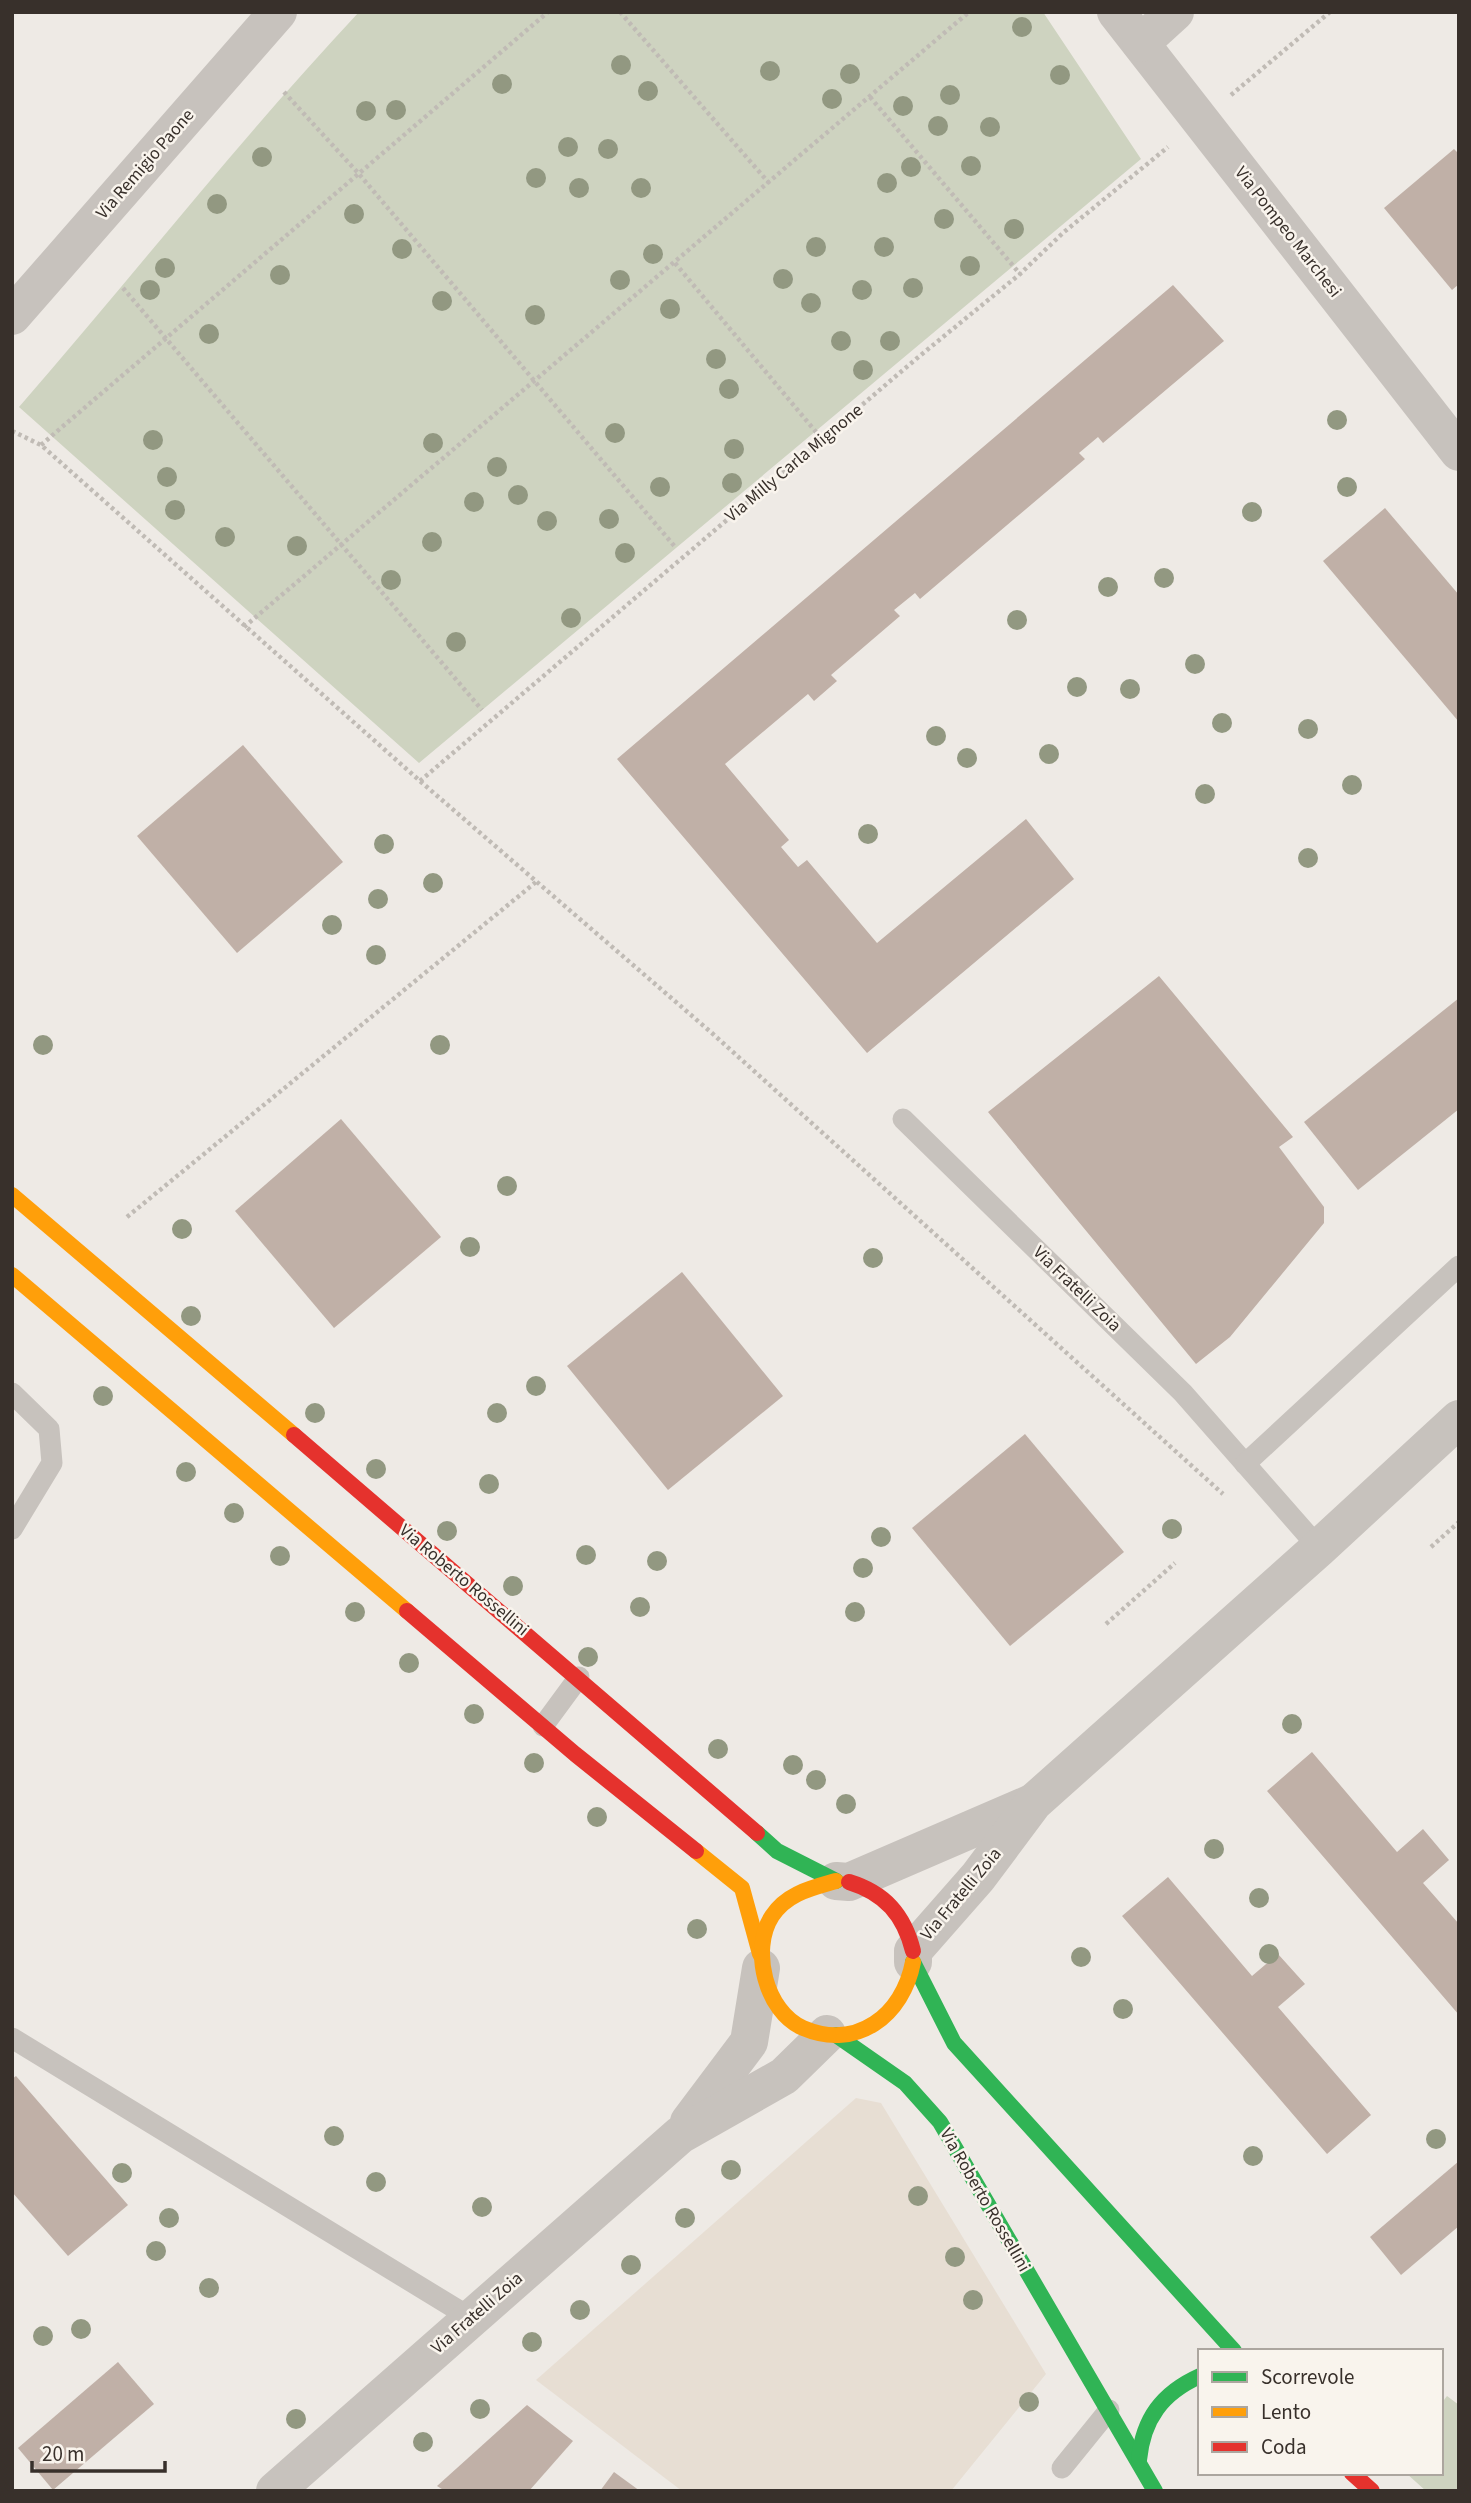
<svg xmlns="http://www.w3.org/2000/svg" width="1471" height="2503" viewBox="0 0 1471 2503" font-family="'Source Sans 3',sans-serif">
	<rect width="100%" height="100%" fill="#eeeae5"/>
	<g fill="#ced3c0">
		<path d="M359 12H1043L1141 159 419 763 19 407C133 276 240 139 359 12Z"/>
		<path d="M1447 2396 1459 2405V2491H1426L1406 2473H1441V2404Z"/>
	</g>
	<path fill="#e7ded3" d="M856 2098 881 2103 1046 2374 951 2491H682L536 2380Z"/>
	<g fill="#c0b0a7">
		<path d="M1454 149 1459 154V284L1452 290 1384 208Z"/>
		<path d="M1173 285 1224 341 1103 443 1098 437 1079 453 1085 459 920 599 915 593 894 610 900 616 831 675 837 681 814 701 808 694 725 764 789 840 781 847 798 867 807 860 877 943 1026 819 1074 879 867 1053 617 759Z"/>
		<path d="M1385 508 1459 595V722L1323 561Z"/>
		<path d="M243 745 343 862 237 953 137 836Z"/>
		<path d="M1159 976 1293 1137 1279 1147 1324 1207V1223L1230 1337 1196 1364 988 1112Z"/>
		<path d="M1459 998V1109L1358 1190 1304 1122Z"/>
		<path d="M341 1119 441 1237 334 1328 235 1211Z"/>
		<path d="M682 1272 783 1396 668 1490 567 1366Z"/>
		<path d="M1025 1434 1124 1552 1010 1646 912 1528Z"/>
		<path d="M1312 1752 1397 1852 1423 1829 1449 1860 1423 1883 1459 1924V2015L1267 1791Z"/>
		<path d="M1168 1877 1252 1976 1278 1954 1305 1984 1278 2007 1371 2115 1327 2154 1122 1916Z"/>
		<path d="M16 2076 128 2205 68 2256 12 2192V2079Z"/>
		<path d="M1459 2161V2226L1401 2275 1370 2237Z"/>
		<path d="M118 2362 154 2404 53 2490 18 2448Z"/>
		<path d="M527 2405 573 2441 529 2491H445L437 2486Z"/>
		<path d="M614 2472 640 2491H600Z"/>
	</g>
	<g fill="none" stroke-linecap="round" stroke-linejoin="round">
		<g stroke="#c0bbb5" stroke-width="4.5" stroke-dasharray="3.5 3.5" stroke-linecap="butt">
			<path d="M620 12 769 183"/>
			<path d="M284 92 359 174 676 548"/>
			<path d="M1231 95 1330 12"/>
			<path d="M870 97 1020 274"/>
			<path d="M675 263 816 432"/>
			<path d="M123 288 482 710"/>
			<path d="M12 431 41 445 420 781 713 1034 1223 1494"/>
			<path d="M41 445 548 12"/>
			<path d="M244 627 969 12"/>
			<path d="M420 781 916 359 1020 274 1064 232 1168 147"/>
			<path d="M127 1217 536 882"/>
			<path d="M1431 1547 1459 1522"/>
			<path d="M1106 1624 1175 1563"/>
		</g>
		<g stroke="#c7c2bd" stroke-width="21">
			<path d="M903 1119 1183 1393 1319 1548"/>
			<path d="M12 1393 49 1429 52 1463 12 1529"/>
			<path d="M1245 1464 1459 1266"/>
			<path d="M543 1726 579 1677"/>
			<path d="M12 2038 471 2318"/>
			<path d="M1062 2468 1109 2410"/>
		</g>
		<g stroke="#c7c2bd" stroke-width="38">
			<path d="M1116 12 1459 452"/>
			<path d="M1141 43 1175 12"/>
			<path d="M12 316 278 12"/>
			<path d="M836 1881 849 1882 1032 1803"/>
			<path d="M913 1962V1951L978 1877 1034 1802 1319 1548 1459 1419"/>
			<path d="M689 2122 749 2042 761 1968"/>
			<path d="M275 2491 680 2135 784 2076 827 2034"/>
		</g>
		<g stroke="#30b455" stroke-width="16">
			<path d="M757 1833 777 1851 836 1881"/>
			<path d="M913 1962 954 2043 1234 2351"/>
			<path d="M836 2035 905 2083 940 2122 1155 2491"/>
			<path d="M1139 2460C1143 2419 1162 2393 1200 2376"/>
		</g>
		<g stroke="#ff9f0a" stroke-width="16">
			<path d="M12 1195 294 1435"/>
			<path d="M12 1275 407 1611"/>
			<path d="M696 1851 742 1888 760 1954"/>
			<path d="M836 1881C812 1888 787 1893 772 1916 750 1950 766 2012 803 2028 857 2051 903 2015 913 1962"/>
		</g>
		<g stroke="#e5322d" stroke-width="16">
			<path d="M294 1435 757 1833"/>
			<path d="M407 1611 575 1754 696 1851"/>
			<path d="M849 1882C885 1893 904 1915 913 1951"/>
			<path d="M1352 2473 1372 2491"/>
		</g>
	</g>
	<g fill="#929881">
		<circle cx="1022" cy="27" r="10"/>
		<circle cx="621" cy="65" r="10"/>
		<circle cx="770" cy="71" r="10"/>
		<circle cx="850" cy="74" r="10"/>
		<circle cx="1060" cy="75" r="10"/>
		<circle cx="502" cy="84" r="10"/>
		<circle cx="648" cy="91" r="10"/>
		<circle cx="950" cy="95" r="10"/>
		<circle cx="832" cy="99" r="10"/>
		<circle cx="903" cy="106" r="10"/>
		<circle cx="396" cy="110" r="10"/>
		<circle cx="366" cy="111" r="10"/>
		<circle cx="938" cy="126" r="10"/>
		<circle cx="990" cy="127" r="10"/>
		<circle cx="568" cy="147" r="10"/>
		<circle cx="608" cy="149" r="10"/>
		<circle cx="262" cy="157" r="10"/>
		<circle cx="971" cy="166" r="10"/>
		<circle cx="911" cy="167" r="10"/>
		<circle cx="536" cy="178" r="10"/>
		<circle cx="887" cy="183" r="10"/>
		<circle cx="579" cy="188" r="10"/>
		<circle cx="641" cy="188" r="10"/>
		<circle cx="217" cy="204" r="10"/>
		<circle cx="354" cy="214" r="10"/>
		<circle cx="944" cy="219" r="10"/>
		<circle cx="1014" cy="229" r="10"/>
		<circle cx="816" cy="247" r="10"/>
		<circle cx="884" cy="247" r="10"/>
		<circle cx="402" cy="249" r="10"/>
		<circle cx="653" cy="254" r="10"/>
		<circle cx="970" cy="266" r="10"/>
		<circle cx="165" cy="268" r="10"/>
		<circle cx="280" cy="275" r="10"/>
		<circle cx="783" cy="279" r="10"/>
		<circle cx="620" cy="280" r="10"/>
		<circle cx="913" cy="288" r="10"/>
		<circle cx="150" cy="290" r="10"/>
		<circle cx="862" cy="290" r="10"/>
		<circle cx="442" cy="301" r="10"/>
		<circle cx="811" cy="303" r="10"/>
		<circle cx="670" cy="309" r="10"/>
		<circle cx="535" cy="315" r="10"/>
		<circle cx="209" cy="334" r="10"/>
		<circle cx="841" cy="341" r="10"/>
		<circle cx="890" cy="341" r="10"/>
		<circle cx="716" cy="359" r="10"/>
		<circle cx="863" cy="370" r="10"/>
		<circle cx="729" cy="389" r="10"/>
		<circle cx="1337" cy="420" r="10"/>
		<circle cx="615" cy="433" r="10"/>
		<circle cx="153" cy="440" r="10"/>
		<circle cx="433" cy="443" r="10"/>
		<circle cx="734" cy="449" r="10"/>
		<circle cx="497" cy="467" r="10"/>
		<circle cx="167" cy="477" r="10"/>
		<circle cx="732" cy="483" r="10"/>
		<circle cx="660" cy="487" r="10"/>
		<circle cx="1347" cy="487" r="10"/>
		<circle cx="518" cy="495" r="10"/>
		<circle cx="474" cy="502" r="10"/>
		<circle cx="175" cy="510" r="10"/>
		<circle cx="1252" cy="512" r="10"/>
		<circle cx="609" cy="519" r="10"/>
		<circle cx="547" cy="521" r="10"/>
		<circle cx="225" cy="537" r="10"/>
		<circle cx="432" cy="542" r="10"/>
		<circle cx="297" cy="546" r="10"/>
		<circle cx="625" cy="553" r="10"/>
		<circle cx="1164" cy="578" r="10"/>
		<circle cx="391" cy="580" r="10"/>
		<circle cx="1108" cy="587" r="10"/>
		<circle cx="571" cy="618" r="10"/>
		<circle cx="1017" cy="620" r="10"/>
		<circle cx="456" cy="642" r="10"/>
		<circle cx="1195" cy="664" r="10"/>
		<circle cx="1077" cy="687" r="10"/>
		<circle cx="1130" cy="689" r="10"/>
		<circle cx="1222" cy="723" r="10"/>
		<circle cx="1308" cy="729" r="10"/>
		<circle cx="936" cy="736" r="10"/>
		<circle cx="1049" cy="754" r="10"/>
		<circle cx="967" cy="758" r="10"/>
		<circle cx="1352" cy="785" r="10"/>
		<circle cx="1205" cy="794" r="10"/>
		<circle cx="868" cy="834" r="10"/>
		<circle cx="384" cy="844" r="10"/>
		<circle cx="1308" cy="858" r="10"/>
		<circle cx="433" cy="883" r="10"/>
		<circle cx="378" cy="899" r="10"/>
		<circle cx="332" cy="925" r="10"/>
		<circle cx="376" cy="955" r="10"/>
		<circle cx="43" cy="1045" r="10"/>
		<circle cx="440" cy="1045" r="10"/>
		<circle cx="507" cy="1186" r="10"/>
		<circle cx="182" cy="1229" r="10"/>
		<circle cx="470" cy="1247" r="10"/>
		<circle cx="873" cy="1258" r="10"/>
		<circle cx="191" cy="1316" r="10"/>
		<circle cx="536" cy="1386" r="10"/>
		<circle cx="103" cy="1396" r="10"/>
		<circle cx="315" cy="1413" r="10"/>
		<circle cx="497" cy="1413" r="10"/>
		<circle cx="376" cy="1469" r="10"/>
		<circle cx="186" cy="1472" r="10"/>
		<circle cx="489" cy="1484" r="10"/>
		<circle cx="234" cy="1513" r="10"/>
		<circle cx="1172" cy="1529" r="10"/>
		<circle cx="447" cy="1531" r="10"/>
		<circle cx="881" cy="1537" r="10"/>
		<circle cx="586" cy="1555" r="10"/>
		<circle cx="280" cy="1556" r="10"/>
		<circle cx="657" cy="1561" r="10"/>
		<circle cx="863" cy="1568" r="10"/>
		<circle cx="513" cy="1586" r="10"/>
		<circle cx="640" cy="1607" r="10"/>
		<circle cx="355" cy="1612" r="10"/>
		<circle cx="855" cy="1612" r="10"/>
		<circle cx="588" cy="1657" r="10"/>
		<circle cx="409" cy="1663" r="10"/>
		<circle cx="474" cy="1714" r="10"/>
		<circle cx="1292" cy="1724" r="10"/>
		<circle cx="718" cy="1749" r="10"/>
		<circle cx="534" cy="1763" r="10"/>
		<circle cx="793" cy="1765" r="10"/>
		<circle cx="816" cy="1780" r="10"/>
		<circle cx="846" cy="1804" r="10"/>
		<circle cx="597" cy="1817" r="10"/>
		<circle cx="1214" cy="1849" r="10"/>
		<circle cx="1259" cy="1898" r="10"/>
		<circle cx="697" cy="1929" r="10"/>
		<circle cx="1269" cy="1954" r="10"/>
		<circle cx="1081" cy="1957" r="10"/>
		<circle cx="1123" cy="2009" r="10"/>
		<circle cx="334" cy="2136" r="10"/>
		<circle cx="1436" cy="2139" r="10"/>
		<circle cx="1253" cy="2156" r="10"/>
		<circle cx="731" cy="2170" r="10"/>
		<circle cx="122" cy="2173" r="10"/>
		<circle cx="376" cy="2182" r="10"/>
		<circle cx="918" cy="2196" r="10"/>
		<circle cx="482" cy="2207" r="10"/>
		<circle cx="169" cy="2218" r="10"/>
		<circle cx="685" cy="2218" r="10"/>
		<circle cx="156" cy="2251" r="10"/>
		<circle cx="955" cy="2257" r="10"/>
		<circle cx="631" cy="2265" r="10"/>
		<circle cx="209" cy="2288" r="10"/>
		<circle cx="973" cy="2300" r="10"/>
		<circle cx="580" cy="2310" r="10"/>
		<circle cx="81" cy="2329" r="10"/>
		<circle cx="43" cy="2336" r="10"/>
		<circle cx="532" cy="2342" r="10"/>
		<circle cx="1029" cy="2402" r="10"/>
		<circle cx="480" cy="2409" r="10"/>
		<circle cx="296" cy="2419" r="10"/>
		<circle cx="423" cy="2442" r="10"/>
	</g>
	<g text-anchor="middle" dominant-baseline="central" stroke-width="5" stroke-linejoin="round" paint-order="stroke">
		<g font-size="18" fill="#38302b" stroke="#f9f4ed">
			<text transform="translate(145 164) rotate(-49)">Via Remigio Paone</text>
			<text transform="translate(1288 232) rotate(52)">Via Pompeo Marchesi</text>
			<text transform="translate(794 463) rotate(-40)">Via Milly Carla Mignone</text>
			<text transform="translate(1077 1289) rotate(44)">Via Fratelli Zoia</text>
			<text transform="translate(464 1580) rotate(40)">Via Roberto Rossellini</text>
			<text transform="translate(961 1894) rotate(-50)">Via Fratelli Zoia</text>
			<text transform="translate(985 2200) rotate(60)">Via Roberto Rossellini</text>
			<text transform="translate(477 2313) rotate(-41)">Via Fratelli Zoia</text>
		</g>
	</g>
	<rect width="1471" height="2503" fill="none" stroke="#38302b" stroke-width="28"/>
	<rect x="1198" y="2349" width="245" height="126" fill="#f9f4ed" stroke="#aca69f" stroke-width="2"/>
	<rect x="1212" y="2372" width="35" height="10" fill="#30b455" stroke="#aca69f" stroke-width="2"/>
	<text x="1261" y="2384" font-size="21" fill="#38302b">Scorrevole</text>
	<rect x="1212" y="2407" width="35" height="10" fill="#ff9f0a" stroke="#aca69f" stroke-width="2"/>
	<text x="1261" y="2419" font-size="21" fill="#38302b">Lento</text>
	<rect x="1212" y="2442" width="35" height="10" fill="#e5322d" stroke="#aca69f" stroke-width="2"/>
	<text x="1261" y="2454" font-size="21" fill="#38302b">Coda</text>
	<path d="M32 2461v10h133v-10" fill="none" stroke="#38302b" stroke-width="3.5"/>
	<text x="42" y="2461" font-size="21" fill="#38302b" stroke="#f9f4ed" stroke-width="5" paint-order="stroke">20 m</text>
</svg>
